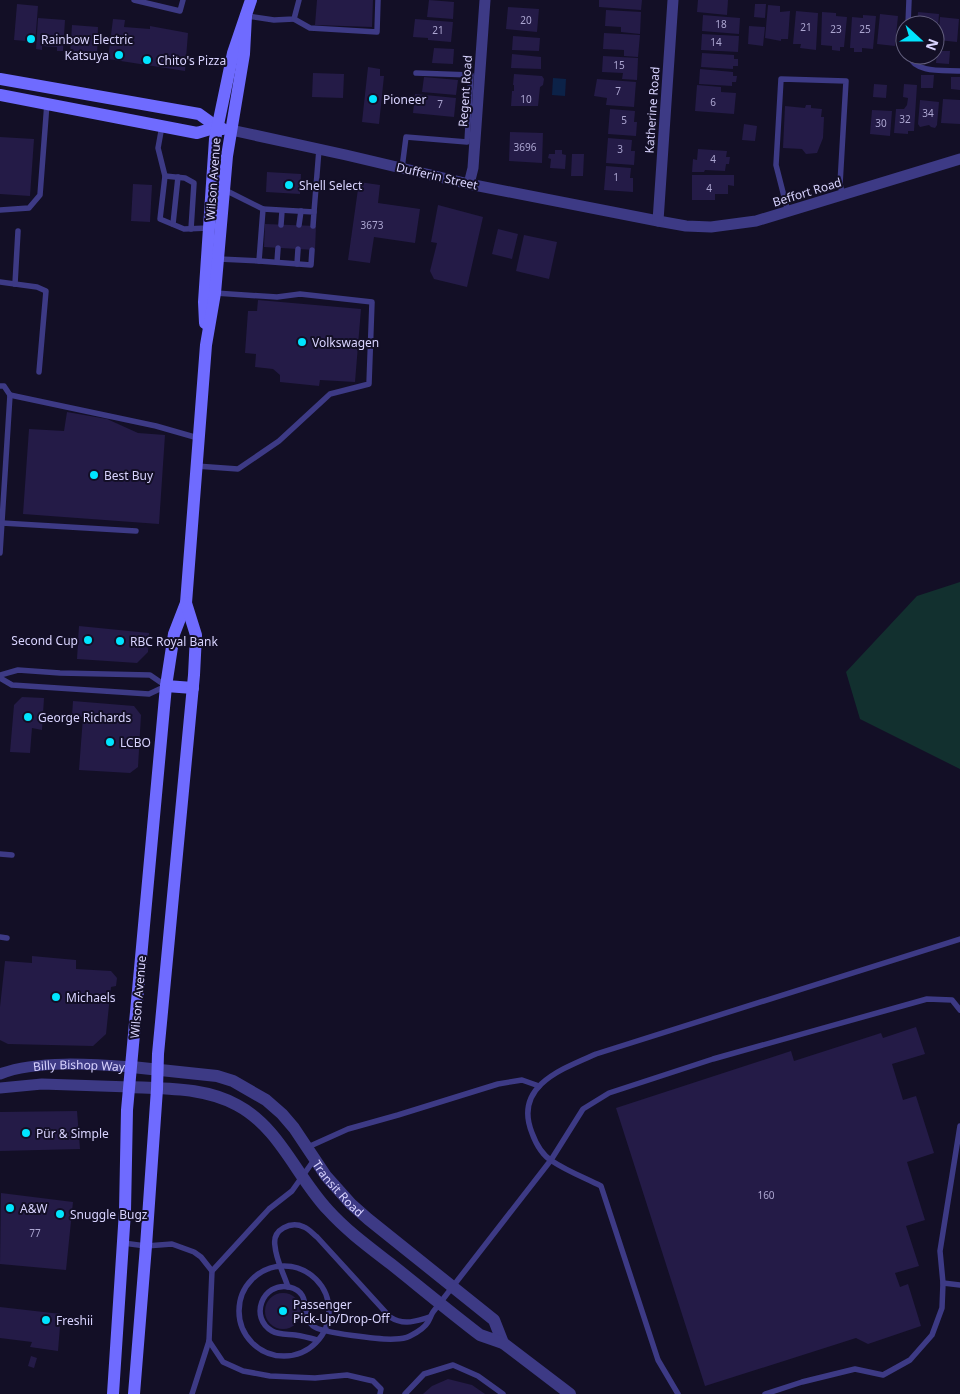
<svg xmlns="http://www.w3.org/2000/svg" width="960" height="1394" viewBox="0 0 960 1394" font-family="'Noto Sans',sans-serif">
	<rect width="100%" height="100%" fill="#130f26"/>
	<path fill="#12302f" d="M960 582V769L860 719 846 672 917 596Z"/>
	<path fill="#0c2248" d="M553 78 566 79 565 96 552 95Z"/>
	<g fill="#241b47">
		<path d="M317 0H373L372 27 315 25Z"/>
		<path d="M429 0 454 2 453 19 427 17Z"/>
		<path d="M599 0H642L641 10 599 7Z"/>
		<path d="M698 0H728L727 15 697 12Z"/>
		<path d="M17 4 38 6 35 44 26 43V41L14 40Z"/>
		<path d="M755 4H766L765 18 754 17Z"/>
		<path d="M768 5 780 6V12L790 11 788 39H781V41L765 38Z"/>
		<path d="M508 7 539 9 537 32 506 29Z"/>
		<path d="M606 10 641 12 640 34 621 32V27L605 26Z"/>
		<path d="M796 11 818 13 816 50 800 48 801 44H793Z"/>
		<path d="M822 12 836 13V16L847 17 844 47H840V51L832 50V46L821 45Z"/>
		<path d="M918 12 939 14 937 41H935V25H917Z"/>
		<path d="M880 14 898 16 895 46 877 44Z"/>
		<path d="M703 15 740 18 739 34 702 31Z"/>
		<path d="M863 15 876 16 873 49 862 48V52H854V48H850L852 17 863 18Z"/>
		<path d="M940 17 959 19 957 42 938 40Z"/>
		<path d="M38 18 65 20 63 51H57V47L42 46V50L36 49Z"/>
		<path d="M113 19 125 20 124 27 150 29V26L188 33 185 71 108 59Z"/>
		<path d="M415 19 453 22 451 42 428 40V38L413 37Z"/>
		<path d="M72 25 98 27 97 58H91V54L76 53V56H70Z"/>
		<path d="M749 26 765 27 763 46 748 44Z"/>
		<path d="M604 33 640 35 638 57 624 56V50L603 49Z"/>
		<path d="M702 34 739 36 738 52 701 50Z"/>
		<path d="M513 36 540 38 539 51 512 50Z"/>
		<path d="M434 48 454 49 453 64 432 63Z"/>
		<path d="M937 51H950L949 64 936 63Z"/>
		<path d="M702 53 734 55V59H738V66H733V69L701 67Z"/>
		<path d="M512 54 541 57V69L511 68Z"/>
		<path d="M603 56 638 58 637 80 622 79 623 73 602 72Z"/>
		<path d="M368 67 380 69V76H384L379 124 362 122Z"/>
		<path d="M700 69 733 72V76H737L736 82H732V86L699 84Z"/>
		<path d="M313 73 344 74 343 98 312 97Z"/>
		<path d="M514 74 542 76 544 79 543 85 540 87 538 106H511L512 91H514V85H513Z"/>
		<path d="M921 75H934L933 88H921Z"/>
		<path d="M424 77 458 80 456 95 422 92Z"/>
		<path d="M951 77H960V90L951 89Z"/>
		<path d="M597 79 636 82 634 107 606 105 607 98 594 96Z"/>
		<path d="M874 84 887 85 886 98 873 97Z"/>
		<path d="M904 84 917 85 914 131H908V134L894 133 896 109H904L907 105 908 98 903 97Z"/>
		<path d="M697 85 721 87V92L736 93 734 114 695 111Z"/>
		<path d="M415 94 456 98 454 117 413 113Z"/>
		<path d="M943 99 960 100V124L941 123Z"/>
		<path d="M920 100 939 102 937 125 935 128 931 127 929 125 920 127 918 124Z"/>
		<path d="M806 105H811V108L822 109 821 117H824L823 138 817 153 806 154 802 149 783 148 785 106 805 108Z"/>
		<path d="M610 109 635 111 634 122H637L636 136 608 134Z"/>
		<path d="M872 110 892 111 890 136 870 134Z"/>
		<path d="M744 124 757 126 755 141 742 140Z"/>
		<path d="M510 132 543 133 542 163 509 161Z"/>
		<path d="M0 137 34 139 30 196 0 194Z"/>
		<path d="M608 138 632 140 631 151H635L634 165 606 163Z"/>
		<path d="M698 149 727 151 726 157H730L729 164H726L725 171 705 170 704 172H692L693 159 697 160Z"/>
		<path d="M555 150H562V154L566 155 565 169 550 168 551 159 548 158 549 154H555Z"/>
		<path d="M572 154H584L583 176H571Z"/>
		<path d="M606 166 631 168 630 178H633V192L604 190Z"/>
		<path d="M267 172 301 174 300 194 266 192Z"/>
		<path d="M692 175H734V186L728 185V194H715V200H692Z"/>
		<path d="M359 182 380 185 378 203 420 209 415 243 374 237 370 263 348 260Z"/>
		<path d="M133 184 152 185 150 222 131 221Z"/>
		<path d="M438 205 483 217 467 287 434 279 430 271 437 243 431 242Z"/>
		<path d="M265 224 316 226 315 250 264 247Z"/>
		<path d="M498 229 518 234 512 259 492 254Z"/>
		<path d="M524 235 557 242 549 279 516 271Z"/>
		<path d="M258 300 361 309 355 382 320 380 319 386 280 382V375L273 369 255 367 256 354 245 353 248 311H257Z"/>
		<path d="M67 412 107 419 138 433 165 435 159 524 23 514 29 429 64 431Z"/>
		<path d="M79 626 149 633 148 652 137 663 77 659Z"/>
		<path d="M22 697 44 698 42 730 32 728 30 753 10 752 14 705Z"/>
		<path d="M73 701 134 706 141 715 138 767 130 773 79 770 83 717 72 716Z"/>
		<path d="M32 956 76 960V969L111 971 117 978 116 986 111 987 106 1034 93 1046 8 1044 0 1040V1007L5 961 32 963Z"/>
		<path d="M916 1027 925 1054 892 1064 903 1100 916 1096 934 1153 907 1162 925 1220 906 1226 919 1266 895 1273 900 1287 908 1284 921 1326 868 1344 856 1338 705 1386 616 1108 791 1051 794 1061 881 1033 883 1038Z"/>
		<path d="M77 1111 80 1149 0 1151V1112Z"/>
		<path d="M1 1193 73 1202 66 1270 0 1264Z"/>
		<circle cx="283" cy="1311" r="18"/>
		<path d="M0 1307 61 1314 58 1351 30 1347 32 1342 0 1338Z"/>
		<path d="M31 1356 37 1358 34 1368 28 1366Z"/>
		<path d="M448 1379 472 1385 485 1394H423L432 1386Z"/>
	</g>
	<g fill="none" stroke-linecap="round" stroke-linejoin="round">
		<g stroke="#3d3a85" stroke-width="5.5">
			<path d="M134 0 180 11 183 0"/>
			<path d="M247 16 274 20 294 19 299 0"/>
			<path d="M294 19 310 28 377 32 378 0"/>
			<path d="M908 25 909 0"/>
			<path d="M908 55C916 74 943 70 960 71"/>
			<path d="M162 126 158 148 165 176 160 219 184 229 209 228"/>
			<path d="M402 168 406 137 467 142 471 75 416 73"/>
			<path d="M165 176 185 178 194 183 191 229"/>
			<path d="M263 209 314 212 313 226"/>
			<path d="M0 210 29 208 40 195 47 103"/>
			<path d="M314 212 319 149"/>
			<path d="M788 212 776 165 781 79 846 81 840 184 843 196"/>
			<path d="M173 224 178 177"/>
			<path d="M281 225 282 211"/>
			<path d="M299 225 301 211"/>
			<path d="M219 259 259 261 263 209 225 190"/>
			<path d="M259 261 311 265 312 250"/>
			<path d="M277 262 278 248"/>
			<path d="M297 264 298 249"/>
			<path d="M0 282 37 287 46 291 39 372"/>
			<path d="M15 284 18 231"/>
			<path d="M0 386H4L10 395 0 553"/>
			<path d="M10 395 156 426 198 438"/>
			<path d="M196 466 238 469 279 441 330 394 369 384 372 302 300 294 277 297 215 293"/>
			<path d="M2 523 136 531"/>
			<path d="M0 675 18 670 60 673 150 675 166 686 149 694 12 685 0 678"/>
			<path d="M0 854 12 855"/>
			<path d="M0 937 7 938"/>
			<path d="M308 1147 348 1129 398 1115 498 1084 522 1080 539 1086"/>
			<path d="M123 1243 146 1246 172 1244 194 1252 201 1257 212 1271 209 1341 192 1394"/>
			<circle cx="284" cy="1311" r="45"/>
			<path d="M212 1271 269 1209 292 1191 314 1160"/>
			<path d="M943 1283 960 1285"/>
			<path d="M288 1287C284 1274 276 1260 275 1246 272 1229 291 1221 304 1227 309 1229 313 1234 317 1237L390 1317C404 1326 415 1321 430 1317"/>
			<path d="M317 1340C310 1338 302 1336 295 1335 288 1334 279 1335 272 1331 249 1318 262 1282 289 1287 313 1292 300 1316 313 1326 321 1333 383 1340 395 1339 400 1339 406 1338 410 1336 416 1333 425 1327 428 1322 430 1319 431 1315 433 1312L551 1160 583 1109 609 1093 713 1059 927 999 952 1000 960 1010"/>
			<path d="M209 1341 223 1362 243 1371 270 1376 315 1378 347 1375 373 1381 381 1389 380 1394"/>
			<path d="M405 1394 424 1374 453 1365 478 1376 503 1394"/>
			<path d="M678 1394 658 1360 601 1186C585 1178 567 1171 552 1161 542 1155 536 1144 532 1133 513 1086 562 1069 596 1054L960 939"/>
			<path d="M765 1394 802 1382 855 1369 883 1375 910 1360 932 1335 942 1308 943 1283 940 1251 960 1126"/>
		</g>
		<g stroke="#3d3a85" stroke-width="11">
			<path d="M231 130 346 155 469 184 658 221 686 226 711 227 756 221 960 159"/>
			<path d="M469 184 473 168 485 0"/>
			<path d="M658 221 673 0"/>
			<path id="s1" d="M0 1074C36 1060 93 1064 132 1067"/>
			<path d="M0 1088 42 1084 130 1087"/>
		</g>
		<g stroke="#3d3a85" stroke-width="12">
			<path id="s2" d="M132 1067 217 1076 233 1081 266 1100 282 1114 294 1128 326 1176 351 1204 368 1219 494 1320 503 1343"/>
			<path d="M130 1087C166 1089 205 1087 237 1105 280 1128 296 1176 328 1210 347 1231 369 1247 391 1264 421 1288 450 1312 480 1335L503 1343 570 1394"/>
		</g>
		<g stroke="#6f6bff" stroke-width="12">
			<path d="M0 79 199 114 217 127 223 129"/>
			<path d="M0 95 197 133 217 127"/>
			<path d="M205 323 204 302 215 139 233 53 251 0"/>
			<path d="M166 686 193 688"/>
			<path d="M113 1394 125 1211 127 1110 166 686 174 634 186 603 206 345 215 293 227 156 244 54 246 16"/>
			<path d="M134 1394 146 1246 157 1089 158 1054 194 675 196 635 186 603"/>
		</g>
	</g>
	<g fill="#00e5ff" stroke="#130f26" stroke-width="2">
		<circle cx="31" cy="39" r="5"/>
		<circle cx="119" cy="55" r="5"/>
		<circle cx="147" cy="60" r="5"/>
		<circle cx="373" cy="99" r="5"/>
		<circle cx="289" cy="185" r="5"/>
		<circle cx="302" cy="342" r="5"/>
		<circle cx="94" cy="475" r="5"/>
		<circle cx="88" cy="640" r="5"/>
		<circle cx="120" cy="641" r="5"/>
		<circle cx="28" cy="717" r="5"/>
		<circle cx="110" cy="742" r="5"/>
		<circle cx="56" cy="997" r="5"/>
		<circle cx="26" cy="1133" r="5"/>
		<circle cx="10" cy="1208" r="5"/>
		<circle cx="60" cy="1214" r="5"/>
		<circle cx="283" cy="1311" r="5"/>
		<circle cx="46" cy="1320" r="5"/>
	</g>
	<g text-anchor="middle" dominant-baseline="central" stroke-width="4" stroke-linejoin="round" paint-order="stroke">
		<g font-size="10" fill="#aca6d1">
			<text x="526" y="20">20</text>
			<text x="721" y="24">18</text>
			<text x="806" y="27">21</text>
			<text x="836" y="29">23</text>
			<text x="865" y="29">25</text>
			<text x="438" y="30">21</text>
			<text x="716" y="42">14</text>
			<text x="619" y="65">15</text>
			<text x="618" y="91">7</text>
			<text x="526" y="99">10</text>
			<text x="713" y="102">6</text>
			<text x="440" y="104">7</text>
			<text x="928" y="113">34</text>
			<text x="905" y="119">32</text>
			<text x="624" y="120">5</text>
			<text x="881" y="123">30</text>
			<text x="525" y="147">3696</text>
			<text x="620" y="149">3</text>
			<text x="713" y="159">4</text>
			<text x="616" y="177">1</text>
			<text x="709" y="188">4</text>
			<text x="372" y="225">3673</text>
			<text x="766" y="1195">160</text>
			<text x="35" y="1233">77</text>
		</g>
		<g font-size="12" fill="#d9d4ff" stroke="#130f26" text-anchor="start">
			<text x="41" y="39">Rainbow Electric</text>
			<text x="109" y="55" text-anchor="end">Katsuya</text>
			<text x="157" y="60">Chito's Pizza</text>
			<text x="383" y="99">Pioneer</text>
			<text x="299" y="185">Shell Select</text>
			<text x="312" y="342">Volkswagen</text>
			<text x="104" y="475">Best Buy</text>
			<text x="78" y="640" text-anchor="end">Second Cup</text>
			<text x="130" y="641">RBC Royal Bank</text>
			<text x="38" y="717">George Richards</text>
			<text x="120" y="742">LCBO</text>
			<text x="66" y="997">Michaels</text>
			<text x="36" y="1133">Pür &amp; Simple</text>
			<text x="20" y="1208">A&amp;W</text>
			<text x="70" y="1214">Snuggle Bugz</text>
			<text x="293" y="1304">Passenger<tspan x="293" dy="14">Pick-Up/Drop-Off</tspan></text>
			<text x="56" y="1320">Freshii</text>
		</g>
		<g font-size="12" fill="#d9d4ff" stroke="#130f26">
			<text transform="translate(465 91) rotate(-86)">Regent Road</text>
			<text transform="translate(652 110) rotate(-86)">Katherine Road</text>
			<text transform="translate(437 176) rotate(13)">Dufferin Street</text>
			<text transform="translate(213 179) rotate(-86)">Wilson Avenue</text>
			<text transform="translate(807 192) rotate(-17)">Beffort Road</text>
			<text transform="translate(138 997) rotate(-85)">Wilson Avenue</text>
			<text stroke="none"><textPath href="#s1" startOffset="80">Billy Bishop Way</textPath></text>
			<text stroke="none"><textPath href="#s2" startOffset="255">Transit Road</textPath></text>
		</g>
	</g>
	<g transform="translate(920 40) rotate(111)"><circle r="24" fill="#130f26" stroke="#625e7d"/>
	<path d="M0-4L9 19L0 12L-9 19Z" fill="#00e5ff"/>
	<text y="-8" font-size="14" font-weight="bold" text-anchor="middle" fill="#d9d4ff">N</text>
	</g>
</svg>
